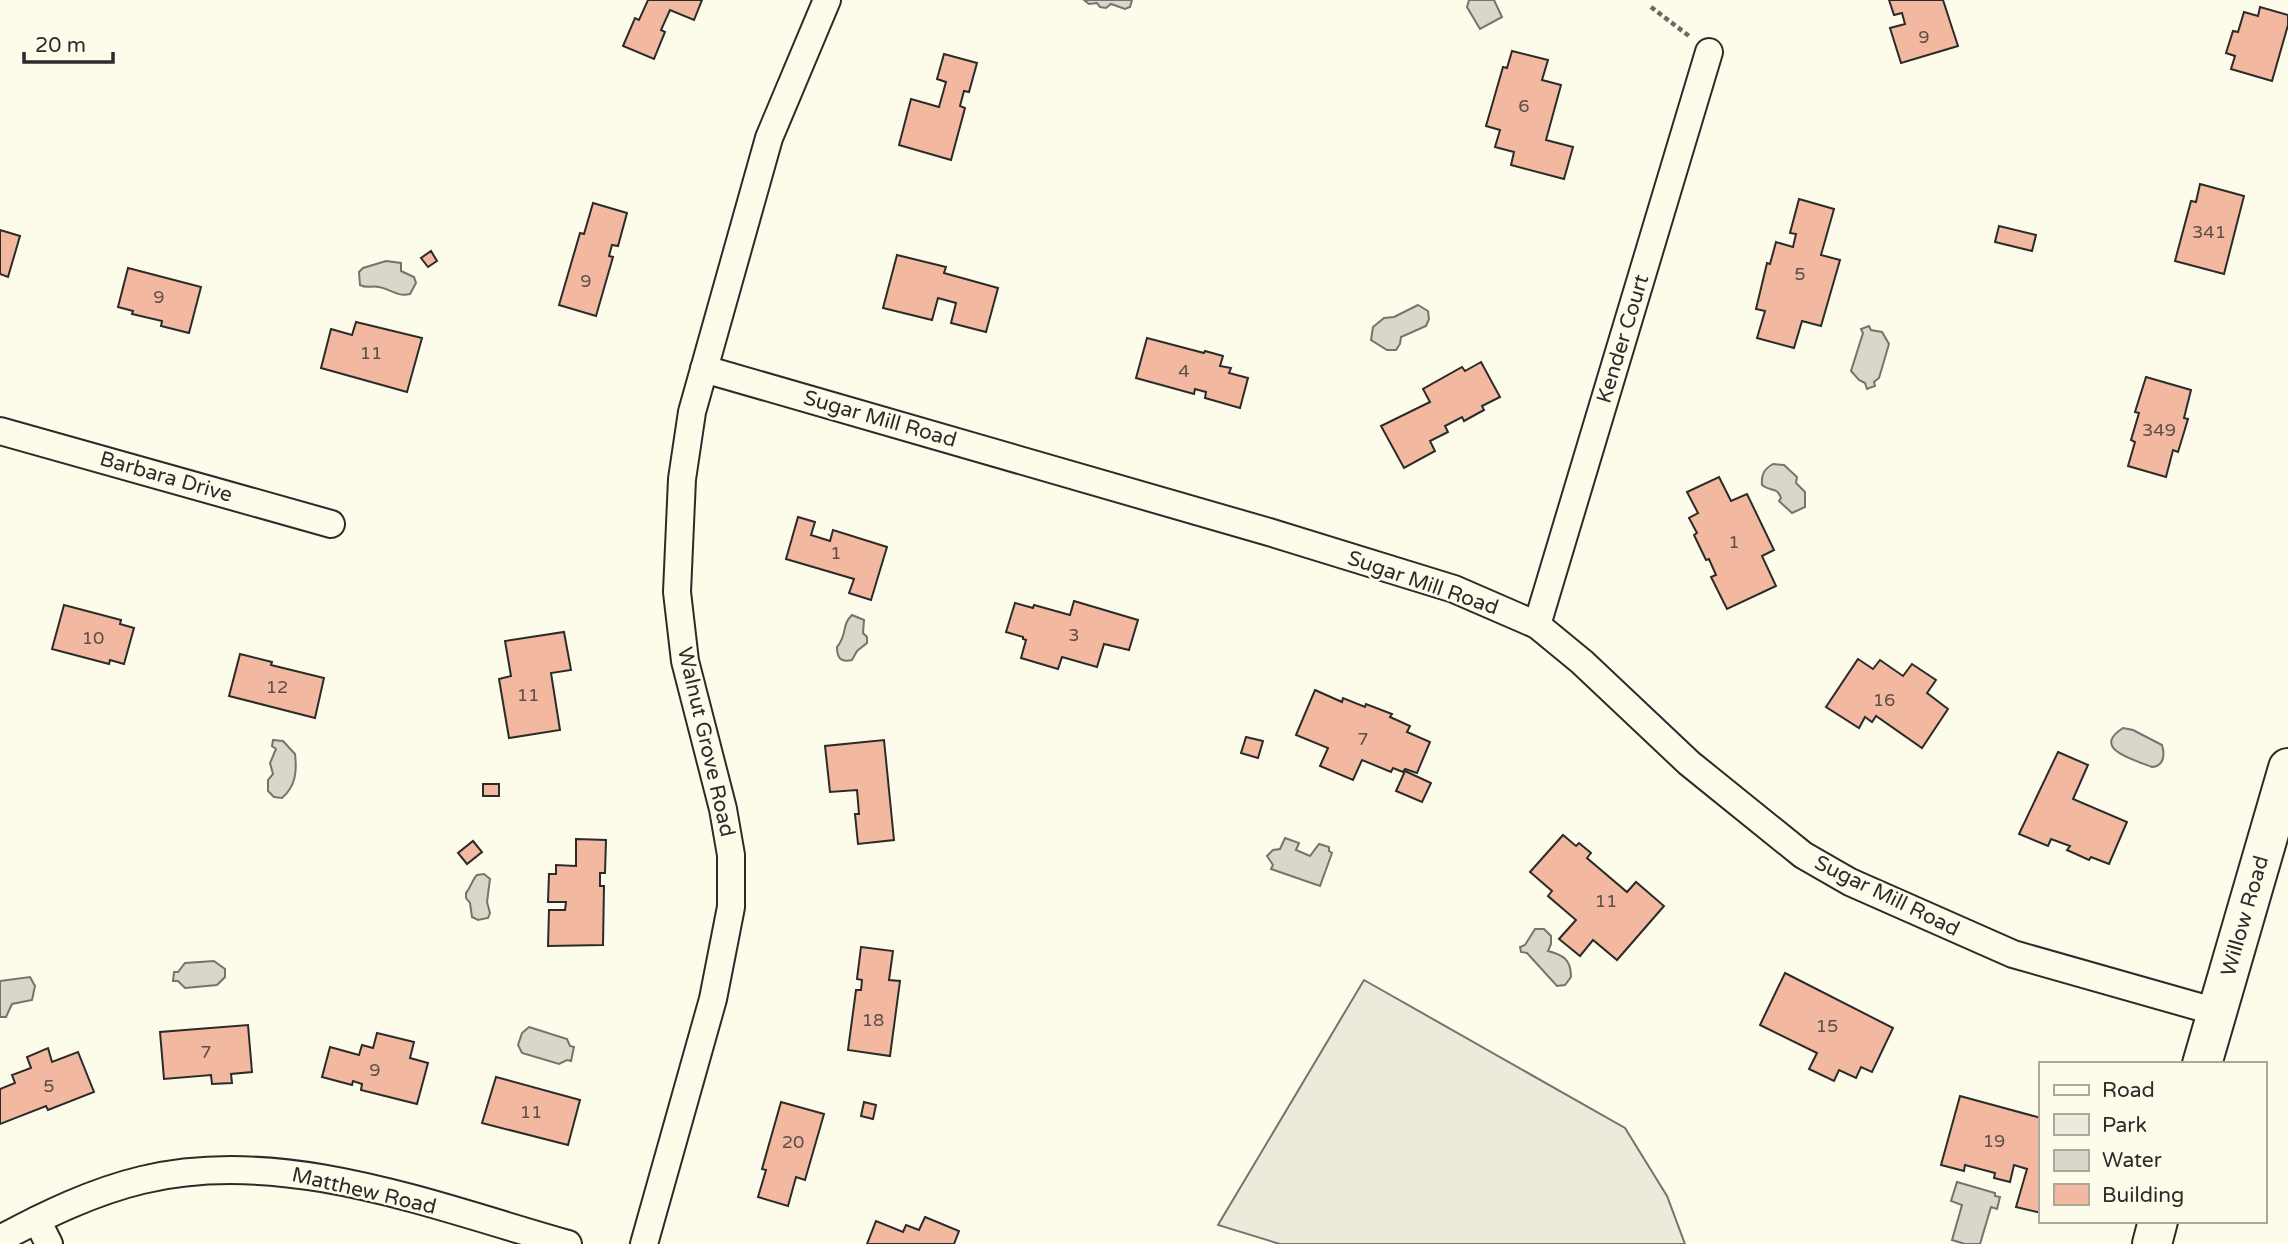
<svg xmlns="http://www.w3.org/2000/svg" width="2288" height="1244" viewBox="0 0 2288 1244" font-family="'Varela Round',sans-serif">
	<rect width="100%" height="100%" fill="#fdfbea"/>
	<path fill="#ecebdb" stroke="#74746e" stroke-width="2" d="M1364 980 1625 1128 1667 1196 1685 1244H1280L1218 1225Z"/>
	<g fill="#d8d7c9" stroke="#74746e" stroke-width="2">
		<path d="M1084 0H1132L1130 7 1125 9 1111 4 1106 8 1100 7 1097 3 1089 4Z"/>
		<path d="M1469 0H1494L1502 17 1480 29 1467 7Z"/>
		<path d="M386 261 401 263V271L414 277 416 283 410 294C396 297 391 289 379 287 371 285 368 289 360 285L359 272 363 268Z"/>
		<path d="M1418 305 1428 311 1429 319 1426 326 1401 337 1400 344 1396 350H1387L1371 340 1373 327 1384 318 1394 317Z"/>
		<path d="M1869 326 1871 330 1882 332 1889 344 1879 378 1874 382 1875 386 1867 389 1865 383 1859 380 1851 371 1863 333 1861 329Z"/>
		<path d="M1773 464 1784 465 1797 477 1796 483 1805 492V507L1792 513 1779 501 1781 498C1777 486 1770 492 1762 485 1761 475 1764 469 1773 464Z"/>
		<path d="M852 615 864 620 863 633 867 637V643L857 651 852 660C840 663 837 657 837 647 848 634 841 625 852 615Z"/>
		<path d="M2123 728 2133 730 2162 745C2165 755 2164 766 2152 767 2135 760 2090 749 2123 728Z"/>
		<path d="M273 740 283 741 295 754C297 771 296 786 282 798L274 797 268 791V780L273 774 270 763 276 749 272 746Z"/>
		<path d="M1285 838 1299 843 1296 850 1310 856 1319 844 1329 847V851L1332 853 1320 886 1271 869 1273 865 1267 856 1273 850 1280 849Z"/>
		<path d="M484 874 490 879 487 902 490 913 488 918 478 920 472 917 470 903 466 898V893C471 887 472 880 477 875Z"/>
		<path d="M1535 929H1544L1551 936V944L1548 951C1563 955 1571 959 1571 977L1565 985 1557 986 1527 953 1521 952 1520 947 1525 945Z"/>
		<path d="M214 961 225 969V977L217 985 185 988 178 981H173L174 972H178L185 963Z"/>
		<path d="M30 977 35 986 32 1000 12 1004 6 1017H0V981Z"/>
		<path d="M529 1027 567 1039 570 1046 574 1047 571 1061 567 1060 559 1064 522 1053 518 1045 522 1033Z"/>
		<path d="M1957 1182 1995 1193V1196L2000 1197 1997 1209 1991 1207 1980 1244H1965L1952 1240 1962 1205 1951 1201Z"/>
	</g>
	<g fill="#f2b8a0" stroke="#2b2b2b" stroke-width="2">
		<path d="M648 0H702L694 20 670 10 661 30 665 32 654 59 623 46 635 18 639 20Z"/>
		<path d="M1889 0H1943L1958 46 1901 63 1890 28 1905 24 1902 13 1894 15Z"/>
		<path d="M2260 7 2288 15V25L2272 81 2231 69 2235 56 2226 53 2233 31 2238 32 2244 12 2258 16Z"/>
		<path d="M1512 51 1548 60 1542 80 1561 85 1546 140 1573 147 1564 179 1511 165 1514 152 1495 147 1500 130 1486 126 1503 67 1507 68Z"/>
		<path d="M944 54 977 63 969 92 964 91 960 106 965 108 951 160 899 145 911 99 939 107 946 82 937 79Z"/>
		<path d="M2200 184 2244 196 2224 274 2175 261 2191 201 2196 202Z"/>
		<path d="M1799 199 1834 209 1821 255 1840 260 1821 326 1802 321 1794 348 1757 338 1765 311 1756 309 1767 263 1770 264 1776 242 1793 247 1796 234 1790 233Z"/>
		<path d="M593 203 627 213 618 246 612 245 609 256 613 257 596 316 559 305 580 233 584 234Z"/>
		<path d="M1999 226 2036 235 2032 251 1995 242Z"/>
		<path d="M0 230 20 236 8 277 0 274Z"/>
		<path d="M431 251 437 261 428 267 421 258Z"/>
		<path d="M897 255 946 267 944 273 998 288 986 332 951 323 956 303 938 298 932 320 883 308Z"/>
		<path d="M128 268 201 287 189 333 161 326 162 321 132 314 133 311 118 307Z"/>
		<path d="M356 322 422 338 407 392 321 368 331 329 352 335Z"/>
		<path d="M1147 338 1204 353 1205 351 1223 356 1220 366 1231 368 1229 373 1248 378 1240 408 1205 398 1206 392 1195 389 1194 394 1136 378Z"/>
		<path d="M1481 362 1500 397 1482 406 1484 410 1464 421 1462 417 1445 426 1448 432 1430 441 1435 451 1404 468 1381 426 1430 402 1423 389 1462 367 1465 371Z"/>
		<path d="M2146 377 2191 390 2184 418 2188 419 2178 452 2173 450 2166 477 2128 466 2135 442 2131 440 2139 413 2135 412Z"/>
		<path d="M1719 477 1731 501 1747 494 1774 550 1762 556 1776 586 1727 609 1711 577 1716 575 1709 559 1706 560 1694 535 1697 533 1689 518 1698 513 1687 492Z"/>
		<path d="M798 517 815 522 811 535 830 541 833 530 887 547 871 600 849 593 854 579 786 559Z"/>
		<path d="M1074 601 1138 620 1129 650 1104 644 1097 667 1062 657 1058 669 1021 658 1026 640 1023 639V637L1006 632 1015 603 1033 608 1034 605 1070 615Z"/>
		<path d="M64 605 121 620 120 624 134 628 124 664 110 660 109 664 52 649Z"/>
		<path d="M564 632 571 670 551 673 560 730 509 738 499 679 511 676 505 641Z"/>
		<path d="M240 654 272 662 271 665 324 678 315 718 229 696Z"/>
		<path d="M1858 659 1873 669 1880 660 1903 676 1912 664 1936 680 1927 693 1948 709 1922 748 1876 716 1872 722 1865 717 1859 728 1826 707Z"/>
		<path d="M1315 690 1342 702 1343 698 1365 707 1366 704 1392 714 1390 717 1410 726 1407 732 1430 742 1417 773 1405 769 1403 772 1393 768 1391 772 1362 760 1353 780 1320 766 1328 748 1296 735Z"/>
		<path d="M1246 737 1263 741 1258 758 1241 753Z"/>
		<path d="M884 740 894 840 858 844 855 814H859L857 790 830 792 825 746Z"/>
		<path d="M2058 752 2088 765 2073 799 2127 822 2109 864 2091 857 2089 860 2067 850 2070 846 2051 839 2048 846 2019 834Z"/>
		<path d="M1405 771 1431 783 1422 802 1396 791Z"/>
		<rect x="483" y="784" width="16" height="12"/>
		<path d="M1563 835 1576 846 1579 843 1591 853 1587 858 1627 892 1636 882 1664 906 1617 960 1593 940 1580 956 1559 939 1576 920 1548 896 1552 891 1530 872Z"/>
		<path d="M576 839 606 840 605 873H600V886H604L603 945 548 946 549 910H565L566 902H548L549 874H556V865L576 866Z"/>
		<path d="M473 841 482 852 467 864 458 853Z"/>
		<path d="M861 947 893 951 889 980 900 981 890 1056 848 1050 856 990H861L862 980 857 979Z"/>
		<path d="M1785 973 1893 1028 1872 1072 1861 1067 1856 1078 1839 1070 1834 1081 1809 1069 1817 1053 1760 1025Z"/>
		<path d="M248 1025 252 1072 231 1074 232 1083 212 1084 211 1075 164 1079 160 1032Z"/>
		<path d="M377 1033 414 1042 410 1058 428 1063 417 1104 361 1090 362 1084 353 1081 352 1085 322 1077 330 1047 359 1055 362 1045 373 1048Z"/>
		<path d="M48 1048 52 1062 78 1052 94 1092 48 1110 46 1106 0 1124V1089L15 1083 12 1075 31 1068 27 1057Z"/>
		<path d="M496 1077 580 1100 568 1145 482 1123Z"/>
		<path d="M1960 1096 2041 1118V1213L2016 1207 2027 1169 2014 1165 2010 1182 1994 1178 1995 1173 1965 1165 1964 1171 1941 1165Z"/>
		<path d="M781 1102 824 1114 805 1180 796 1177 788 1206 758 1197 766 1170 762 1169Z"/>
		<path d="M864 1102 876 1105 873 1119 861 1116Z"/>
		<path d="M925 1217 959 1231 954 1244H867L876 1221 903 1232 906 1225 919 1230Z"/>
	</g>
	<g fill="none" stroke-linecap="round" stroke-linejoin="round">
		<defs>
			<g id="street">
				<path d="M704 369 1269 532 1454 589 1537 625 1582 662 1689 763 1803 855 1850 882 2013 954 2217 1012"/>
				<path d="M0 431 331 524"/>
				<path d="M1537 625 1709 52"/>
				<path d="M37 1220 49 1244"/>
				<path d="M0 1239C45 1215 92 1192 142 1180 283 1146 433 1206 568 1244"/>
				<path d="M644 1244 713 999 731 907V855L723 809 685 661 677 592 682 479 692 412 769 138 827 0"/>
			</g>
			<g id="secondary">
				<path d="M2202 1064 2288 768"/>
				<path d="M2152 1244 2158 1221"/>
			</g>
		</defs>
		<use href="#street" stroke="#2b2b2b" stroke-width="30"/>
		<use href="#secondary" stroke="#2b2b2b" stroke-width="42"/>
		<path stroke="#6a6964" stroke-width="4.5" stroke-dasharray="5 3.5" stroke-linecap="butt" d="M1651 7 1689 36"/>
		<use href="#street" stroke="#fdfbea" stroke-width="26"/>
		<use href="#secondary" stroke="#fdfbea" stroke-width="38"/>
	</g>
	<g text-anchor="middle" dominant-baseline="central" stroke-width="5" stroke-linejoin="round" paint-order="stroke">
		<g font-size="18" fill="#5d4e48">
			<text x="1924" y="37">9</text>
			<text x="1524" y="106">6</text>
			<text x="2209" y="232">341</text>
			<text x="1800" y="274">5</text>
			<text x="586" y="281">9</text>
			<text x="159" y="297">9</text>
			<text x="371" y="353">11</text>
			<text x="1184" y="371">4</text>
			<text x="2159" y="430">349</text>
			<text x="1734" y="542">1</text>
			<text x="836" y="553">1</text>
			<text x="1074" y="635">3</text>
			<text x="93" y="638">10</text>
			<text x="277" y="687">12</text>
			<text x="528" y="695">11</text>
			<text x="1884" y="700">16</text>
			<text x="1363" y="739">7</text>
			<text x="1606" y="901">11</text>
			<text x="873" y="1020">18</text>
			<text x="1827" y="1026">15</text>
			<text x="206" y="1052">7</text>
			<text x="375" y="1070">9</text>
			<text x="49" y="1086">5</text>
			<text x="531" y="1112">11</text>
			<text x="1994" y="1141">19</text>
			<text x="793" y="1142">20</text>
		</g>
		<g font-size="21" fill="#2b2b2b" stroke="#fdfbea">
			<text transform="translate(1623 339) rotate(-73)">Kender Court</text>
			<text transform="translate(880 419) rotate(16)">Sugar Mill Road</text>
			<text transform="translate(166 477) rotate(16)">Barbara Drive</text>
			<text transform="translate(1423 583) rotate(19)">Sugar Mill Road</text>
			<text transform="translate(706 742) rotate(77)">Walnut Grove Road</text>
			<text transform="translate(1887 896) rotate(26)">Sugar Mill Road</text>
			<text transform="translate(2245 916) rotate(-74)">Willow Road</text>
			<text transform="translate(364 1191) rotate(13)">Matthew Road</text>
		</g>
	</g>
	<rect x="2039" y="1062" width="228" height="161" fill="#fdfbea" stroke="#a9a89e" stroke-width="2"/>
	<rect x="2054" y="1085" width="35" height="10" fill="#fdfbea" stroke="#a9a89e" stroke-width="2"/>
	<text x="2102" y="1097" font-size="21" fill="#2b2b2b">Road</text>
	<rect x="2054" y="1114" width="35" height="21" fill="#ecebdb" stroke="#a9a89e" stroke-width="2"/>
	<text x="2102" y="1132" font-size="21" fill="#2b2b2b">Park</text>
	<rect x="2054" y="1150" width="35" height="21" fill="#d8d7c9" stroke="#a9a89e" stroke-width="2"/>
	<text x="2102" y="1167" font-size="21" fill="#2b2b2b">Water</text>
	<rect x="2054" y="1184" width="35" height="21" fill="#f2b8a0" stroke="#a9a89e" stroke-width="2"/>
	<text x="2102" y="1202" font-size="21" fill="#2b2b2b">Building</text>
	<path d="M24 52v10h89v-10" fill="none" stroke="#2b2b2b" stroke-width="3.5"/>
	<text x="35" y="52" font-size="21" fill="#2b2b2b" stroke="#fdfbea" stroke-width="5" paint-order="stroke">20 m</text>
</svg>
